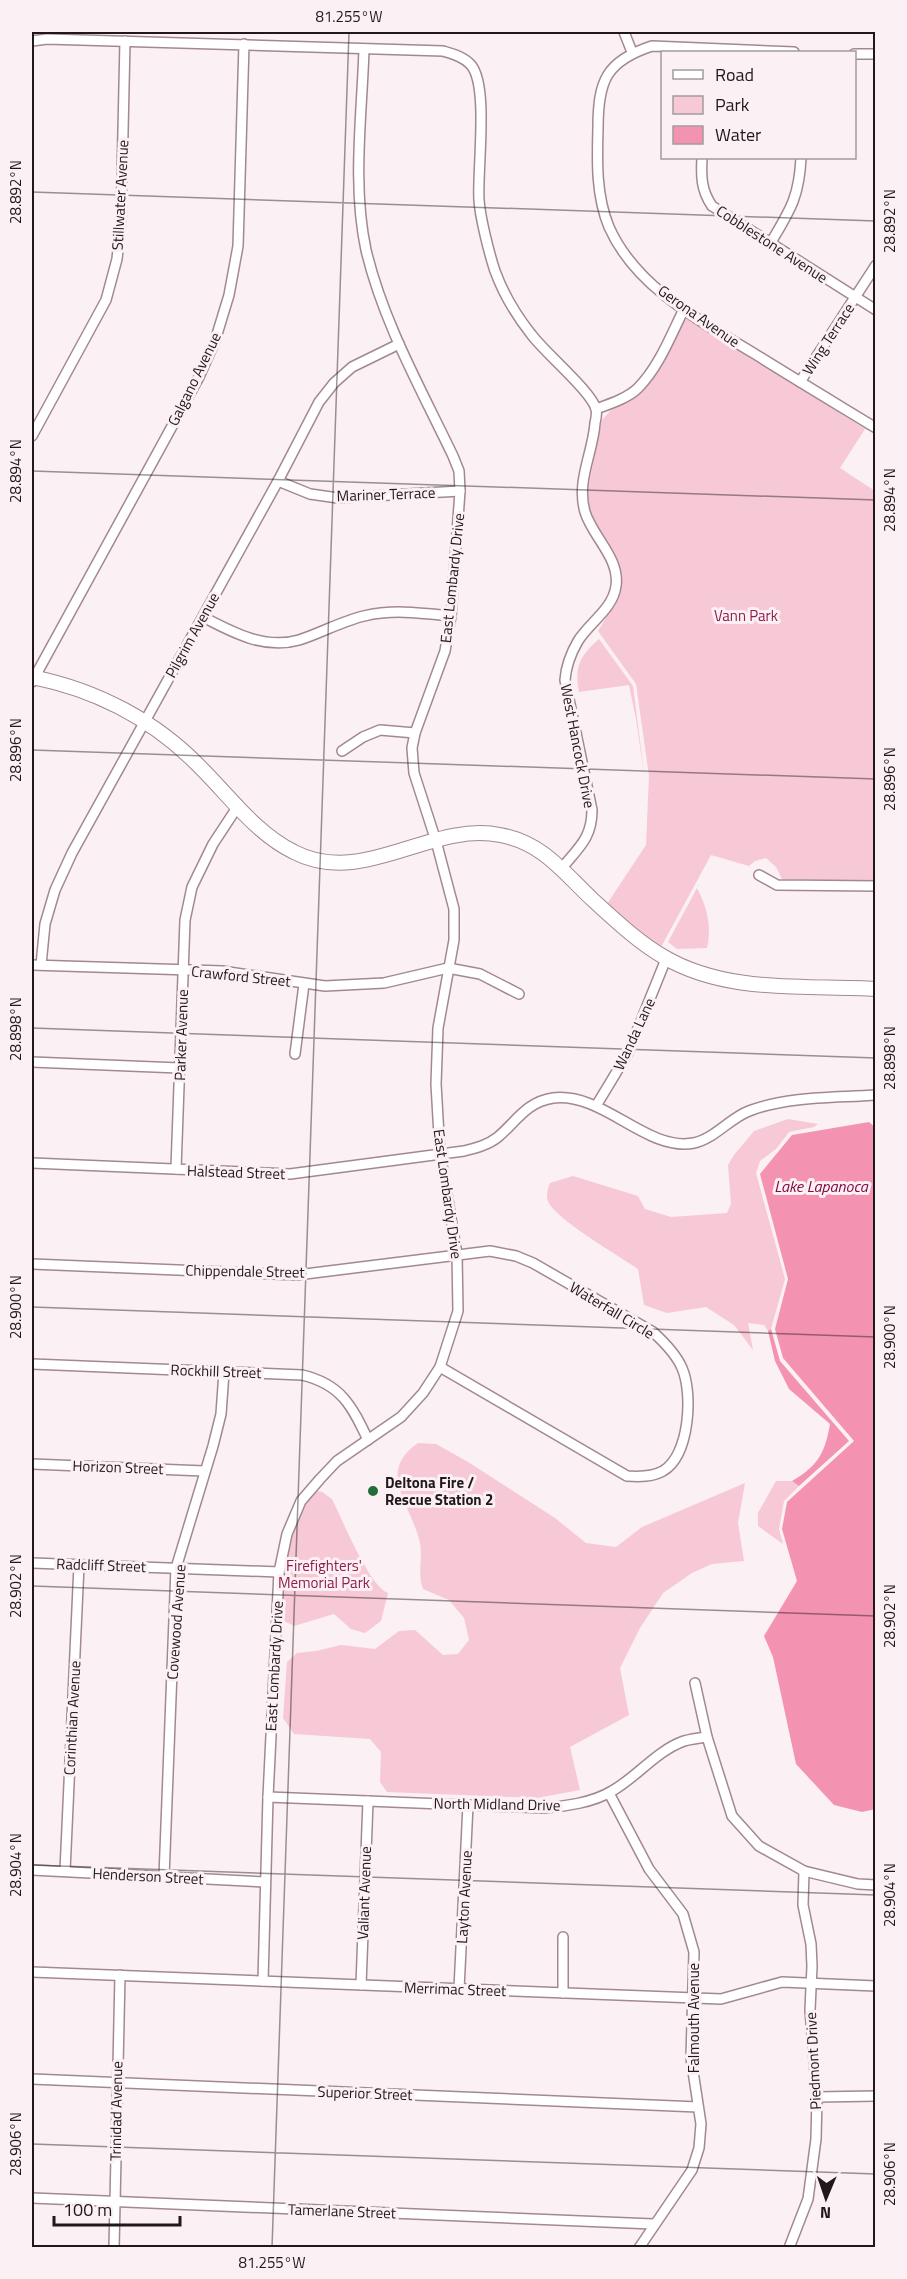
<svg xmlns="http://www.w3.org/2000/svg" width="907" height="2279" viewBox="0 0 907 2279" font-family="'Titillium Web',sans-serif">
	<rect width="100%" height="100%" fill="#fbf0f3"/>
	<g fill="#f7c8d5">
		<path d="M686 319 692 320 865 429 840 468 875 491V881L782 879 776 867 766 858 755 861 749 866 711 855 661 947C639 941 622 919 607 904L646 845 649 776 636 684 598 631 612 608 619 590 618 567 589 509 588 488 602 420 610 411 643 390 665 357 677 326Z"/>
		<path d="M599 639 633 686 645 780 636 719 629 685 579 692C574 666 580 656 599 639Z"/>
		<path d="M697 888C707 907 712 927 707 948L677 949 668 942Z"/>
		<path d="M788 1119 818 1124 814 1127 789 1132 776 1149 760 1161 756 1173 785 1279 771 1329 768 1331 764 1325 748 1323 753 1350 734 1325 706 1307 667 1313 644 1305 638 1269C616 1254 564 1224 550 1205 545 1198 547 1190 550 1183L573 1176 638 1196 645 1209 671 1217 727 1213 731 1204 728 1165 734 1155 754 1131Z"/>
		<path d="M418 1443 436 1444 468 1462 555 1518 586 1543 616 1547 642 1527 745 1483 738 1523 744 1561 712 1564 692 1573 663 1593 640 1628 620 1668 629 1715 570 1747 580 1790 537 1798 387 1792 380 1782 381 1752 370 1739 294 1734 283 1718 287 1662 297 1653 316 1651 341 1645 375 1649 399 1631 415 1630 443 1655 458 1654 469 1640 464 1618 449 1600 423 1589C417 1574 423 1558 420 1543 412 1505 375 1473 418 1443Z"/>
		<path d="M776 1481H792L799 1486 784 1501 779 1529 783 1544 758 1526V1513Z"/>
		<path d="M317 1491 322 1492 332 1499C342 1519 369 1586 388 1593L381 1621 365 1633 351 1629 334 1614 294 1626 280 1619C284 1575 285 1525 317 1491Z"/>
	</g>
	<g fill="#f493b1">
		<path d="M869 1122 876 1128V1809L862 1812 834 1805 796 1764 773 1657 764 1636 797 1581 782 1529 787 1502 854 1441 783 1358 775 1329 788 1279 760 1174 792 1135Z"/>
		<path d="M771 1329 780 1361 849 1441 799 1486 792 1481C818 1466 825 1453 830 1424L789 1389 775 1361 768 1331Z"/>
	</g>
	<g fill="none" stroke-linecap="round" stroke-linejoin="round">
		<defs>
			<g id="street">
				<path d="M624 32 632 52"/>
				<path d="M32 41 47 39 443 51C453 54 464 57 471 65 489 86 477 170 479 200 480 217 489 253 495 271 503 293 516 315 531 334 544 352 591 391 596 409 597 413 596 419 595 423 593 453 576 481 585 512 592 536 620 558 616 586 613 609 589 623 578 641 571 653 566 666 565 680L592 810C592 838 579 847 562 868"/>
				<path d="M794 52 652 46C606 61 598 81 598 128 597 161 596 196 609 227 636 288 701 321 755 354 795 379 835 403 876 428"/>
				<path d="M854 54H876"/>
				<path d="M702 158C701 176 701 190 712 206L876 310"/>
				<path d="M770 244C790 210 799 198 801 158"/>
				<path d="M800 382 876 265"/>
				<path d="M596 409C610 404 628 398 638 388 659 367 671 335 684 309"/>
				<path d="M32 436 106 300 117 259 121 221 125 41"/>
				<path d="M278 481 310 494 338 498 460 491"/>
				<path d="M203 617C232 632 264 650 299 640 321 633 342 621 364 616 393 609 422 613 451 616"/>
				<path d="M32 682 199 377 215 341 229 295 238 246 244 44"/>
				<path d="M342 751 363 737 380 730 415 733"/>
				<path d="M759 875 777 885 876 886"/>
				<path d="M32 965 222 971 325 986 384 983 448 968 480 974 519 994"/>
				<path d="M41 965 45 924 55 890 72 853 278 481 319 402 334 383 352 367 399 344"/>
				<path d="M295 1054 304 984"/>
				<path d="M32 1062 179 1068"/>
				<path d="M596 1106 628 1053 666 959"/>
				<path d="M32 1163 290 1174 464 1151C476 1148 488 1145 498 1137 516 1122 526 1102 553 1098 604 1092 646 1152 694 1143 714 1139 730 1118 749 1111 788 1096 834 1098 876 1095"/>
				<path d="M176 1169 185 920 192 887 213 844 238 806"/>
				<path d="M32 1264 297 1275 490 1251 516 1256 533 1263 653 1332C664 1342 676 1354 682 1368 693 1393 690 1455 663 1471 652 1477 640 1477 627 1476L440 1367"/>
				<path d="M32 1364 302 1375C341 1384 352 1406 368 1440"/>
				<path d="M32 1464 204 1471"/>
				<path d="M32 1563 279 1572"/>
				<path d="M695 1683 707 1737 732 1816 759 1846 804 1871 858 1884 876 1885"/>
				<path d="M609 1793 649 1869 683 1914 694 1952 691 2058 701 2124 699 2148 692 2170 639 2248"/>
				<path d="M268 1797 544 1808C566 1806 592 1803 612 1791 637 1777 656 1751 684 1741 691 1739 699 1738 707 1737"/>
				<path d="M32 1870 265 1882"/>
				<path d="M65 1871 79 1565"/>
				<path d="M164 1877 176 1568 213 1446 221 1414 224 1372"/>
				<path d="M32 1972 721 1999 782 1982 876 1986"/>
				<path d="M263 1981 268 1797 279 1572 287 1534 301 1501 320 1479 337 1461 401 1417 423 1393 440 1367 458 1311 457 1254 440 1153 436 1084 438 1028 454 940V909L436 841 414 773 412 748 415 733 445 651 451 616 460 491 459 471 453 456C421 389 383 322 366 250 352 185 362 114 364 49"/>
				<path d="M361 1985 368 1801"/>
				<path d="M459 1989 468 1805"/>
				<path d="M563 1993V1937"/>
				<path d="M32 2079 698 2107"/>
				<path d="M817 2097 876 2096"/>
				<path d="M32 2198 653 2224"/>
				<path d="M114 2248 120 1975"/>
				<path d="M789 2248 808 2199 816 2139 817 2097 810 2010 812 1966 811 1944 803 1905 804 1871"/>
			</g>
			<path id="secondary" d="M32 677C97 690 156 721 202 769 231 798 257 834 294 852 363 888 431 821 500 835 543 843 563 872 593 900 615 920 638 942 664 957 727 994 805 985 876 989"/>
		</defs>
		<use href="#street" stroke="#a2898f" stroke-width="12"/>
		<use href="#secondary" stroke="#a2898f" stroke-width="16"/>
		<use href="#street" stroke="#fff" stroke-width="9"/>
		<use href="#secondary" stroke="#fff" stroke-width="14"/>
	</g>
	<path fill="none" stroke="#22181b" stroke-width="1.5" stroke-opacity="0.45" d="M32 192 876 221M32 471 876 500M32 750 876 779M32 1028 876 1058M32 1307 876 1337M32 1586 876 1616M32 1865 876 1895M32 2144 876 2174M272 2248 349 32"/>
	<circle fill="#226c39" stroke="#fbf0f3" stroke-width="2" cx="373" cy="1491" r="6"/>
	<g text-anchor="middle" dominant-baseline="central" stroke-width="6" stroke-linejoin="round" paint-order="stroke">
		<g font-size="15" fill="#22181b" stroke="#fbf0f3">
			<text transform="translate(120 195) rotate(-87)">Stillwater Avenue</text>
			<text transform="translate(772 244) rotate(33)">Cobblestone Avenue</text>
			<text transform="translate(699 316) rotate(35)">Gerona Avenue</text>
			<text transform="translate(828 339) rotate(-57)">Wing Terrace</text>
			<text transform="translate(194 379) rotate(-64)">Galgano Avenue</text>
			<text transform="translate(386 494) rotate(-2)">Mariner Terrace</text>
			<text transform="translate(452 578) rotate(-84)">East Lombardy Drive</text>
			<text transform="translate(192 635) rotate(-61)">Pilgrim Avenue</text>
			<text transform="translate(578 746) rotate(79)">West Hancock Drive</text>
			<text transform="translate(241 976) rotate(6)">Crawford Street</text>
			<text transform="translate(634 1034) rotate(-65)">Wanda Lane</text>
			<text transform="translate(181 1035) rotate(-88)">Parker Avenue</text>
			<text transform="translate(236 1172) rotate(2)">Halstead Street</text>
			<text transform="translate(448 1194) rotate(82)">East Lombardy Drive</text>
			<text transform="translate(245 1271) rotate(1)">Chippendale Street</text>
			<text transform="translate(612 1310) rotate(31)">Waterfall Circle</text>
			<text transform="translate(216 1371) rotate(2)">Rockhill Street</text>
			<text transform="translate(118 1467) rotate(2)">Horizon Street</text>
			<text transform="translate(101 1565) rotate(2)">Radcliff Street</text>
			<text transform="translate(176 1622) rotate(-86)">Covewood Avenue</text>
			<text transform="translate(274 1666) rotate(-87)">East Lombardy Drive</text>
			<text transform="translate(72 1718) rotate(-87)">Corinthian Avenue</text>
			<text transform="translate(497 1804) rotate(1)">North Midland Drive</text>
			<text transform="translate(148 1876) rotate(3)">Henderson Street</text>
			<text transform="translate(364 1893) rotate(-88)">Valiant Avenue</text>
			<text transform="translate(464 1897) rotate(-87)">Layton Avenue</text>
			<text transform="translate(455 1989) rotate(2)">Merrimac Street</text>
			<text transform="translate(693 2018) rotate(-90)">Falmouth Avenue</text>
			<text transform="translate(813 2061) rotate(-93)">Piedmont Drive</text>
			<text transform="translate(365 2093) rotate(2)">Superior Street</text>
			<text transform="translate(116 2111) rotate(-89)">Trinidad Avenue</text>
			<text transform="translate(342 2211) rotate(2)">Tamerlane Street</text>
		</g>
		<g font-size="15" fill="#8f1e4e" stroke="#fbf0f3">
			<text x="746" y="615">Vann Park</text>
			<text x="324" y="1565">Firefighters'<tspan x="324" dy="17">Memorial Park</tspan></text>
		</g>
		<g font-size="15" font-weight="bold" fill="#22181b" stroke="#fbf0f3" text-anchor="start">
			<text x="385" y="1482">Deltona Fire /<tspan x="385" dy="17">Rescue Station 2</tspan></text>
		</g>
		<g font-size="16" font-style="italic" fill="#800a42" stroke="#fbf0f3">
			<text x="821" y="1186">Lake Lapanoca</text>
		</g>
	</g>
	<rect width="907" height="2279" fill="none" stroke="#fbf0f3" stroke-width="66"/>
	<rect x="661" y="51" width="195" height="108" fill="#fbf0f3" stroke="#a49a9d" stroke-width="1.5"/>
	<rect x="673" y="70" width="30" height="9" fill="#ffffff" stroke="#a49a9d" stroke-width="1.5"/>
	<text x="715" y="81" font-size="18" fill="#22181b">Road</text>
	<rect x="673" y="96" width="30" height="18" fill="#f7c8d5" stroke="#a49a9d" stroke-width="1.5"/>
	<text x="715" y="111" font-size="18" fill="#22181b">Park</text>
	<rect x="673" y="126" width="30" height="18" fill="#f493b1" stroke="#a49a9d" stroke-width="1.5"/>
	<text x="715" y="141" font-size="18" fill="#22181b">Water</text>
	<g transform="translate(826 2198) rotate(182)" stroke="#fbf0f3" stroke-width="4.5" paint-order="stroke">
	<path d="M0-4.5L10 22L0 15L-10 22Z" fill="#22181b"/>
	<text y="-9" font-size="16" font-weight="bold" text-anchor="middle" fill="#22181b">N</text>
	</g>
	<path d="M54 2216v9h126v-9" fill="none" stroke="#22181b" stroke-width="3"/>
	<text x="63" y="2216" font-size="18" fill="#22181b" stroke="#fbf0f3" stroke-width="4.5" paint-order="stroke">100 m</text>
	<rect x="33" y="33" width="841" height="2213" fill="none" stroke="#22181b" stroke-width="2"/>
	<g font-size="15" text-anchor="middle" fill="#22181b">
		<text x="349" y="22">81.255°W</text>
		<text transform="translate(16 192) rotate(-90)" y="5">28.892°N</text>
		<text transform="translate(890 221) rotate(-90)" y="5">28.892°N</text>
		<text transform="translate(16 471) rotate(-90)" y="5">28.894°N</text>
		<text transform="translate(890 500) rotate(-90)" y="5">28.894°N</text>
		<text transform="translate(16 750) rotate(-90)" y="5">28.896°N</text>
		<text transform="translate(890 779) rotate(-90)" y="5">28.896°N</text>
		<text transform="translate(16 1029) rotate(-90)" y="5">28.898°N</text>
		<text transform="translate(890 1058) rotate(-90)" y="5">28.898°N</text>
		<text transform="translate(16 1307) rotate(-90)" y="5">28.900°N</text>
		<text transform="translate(890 1337) rotate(-90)" y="5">28.900°N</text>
		<text transform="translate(16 1586) rotate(-90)" y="5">28.902°N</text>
		<text transform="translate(890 1616) rotate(-90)" y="5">28.902°N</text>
		<text transform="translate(16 1865) rotate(-90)" y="5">28.904°N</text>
		<text transform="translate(890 1895) rotate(-90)" y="5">28.904°N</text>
		<text transform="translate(16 2144) rotate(-90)" y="5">28.906°N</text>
		<text transform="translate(890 2174) rotate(-90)" y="5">28.906°N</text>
		<text x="272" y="2268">81.255°W</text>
	</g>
</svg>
